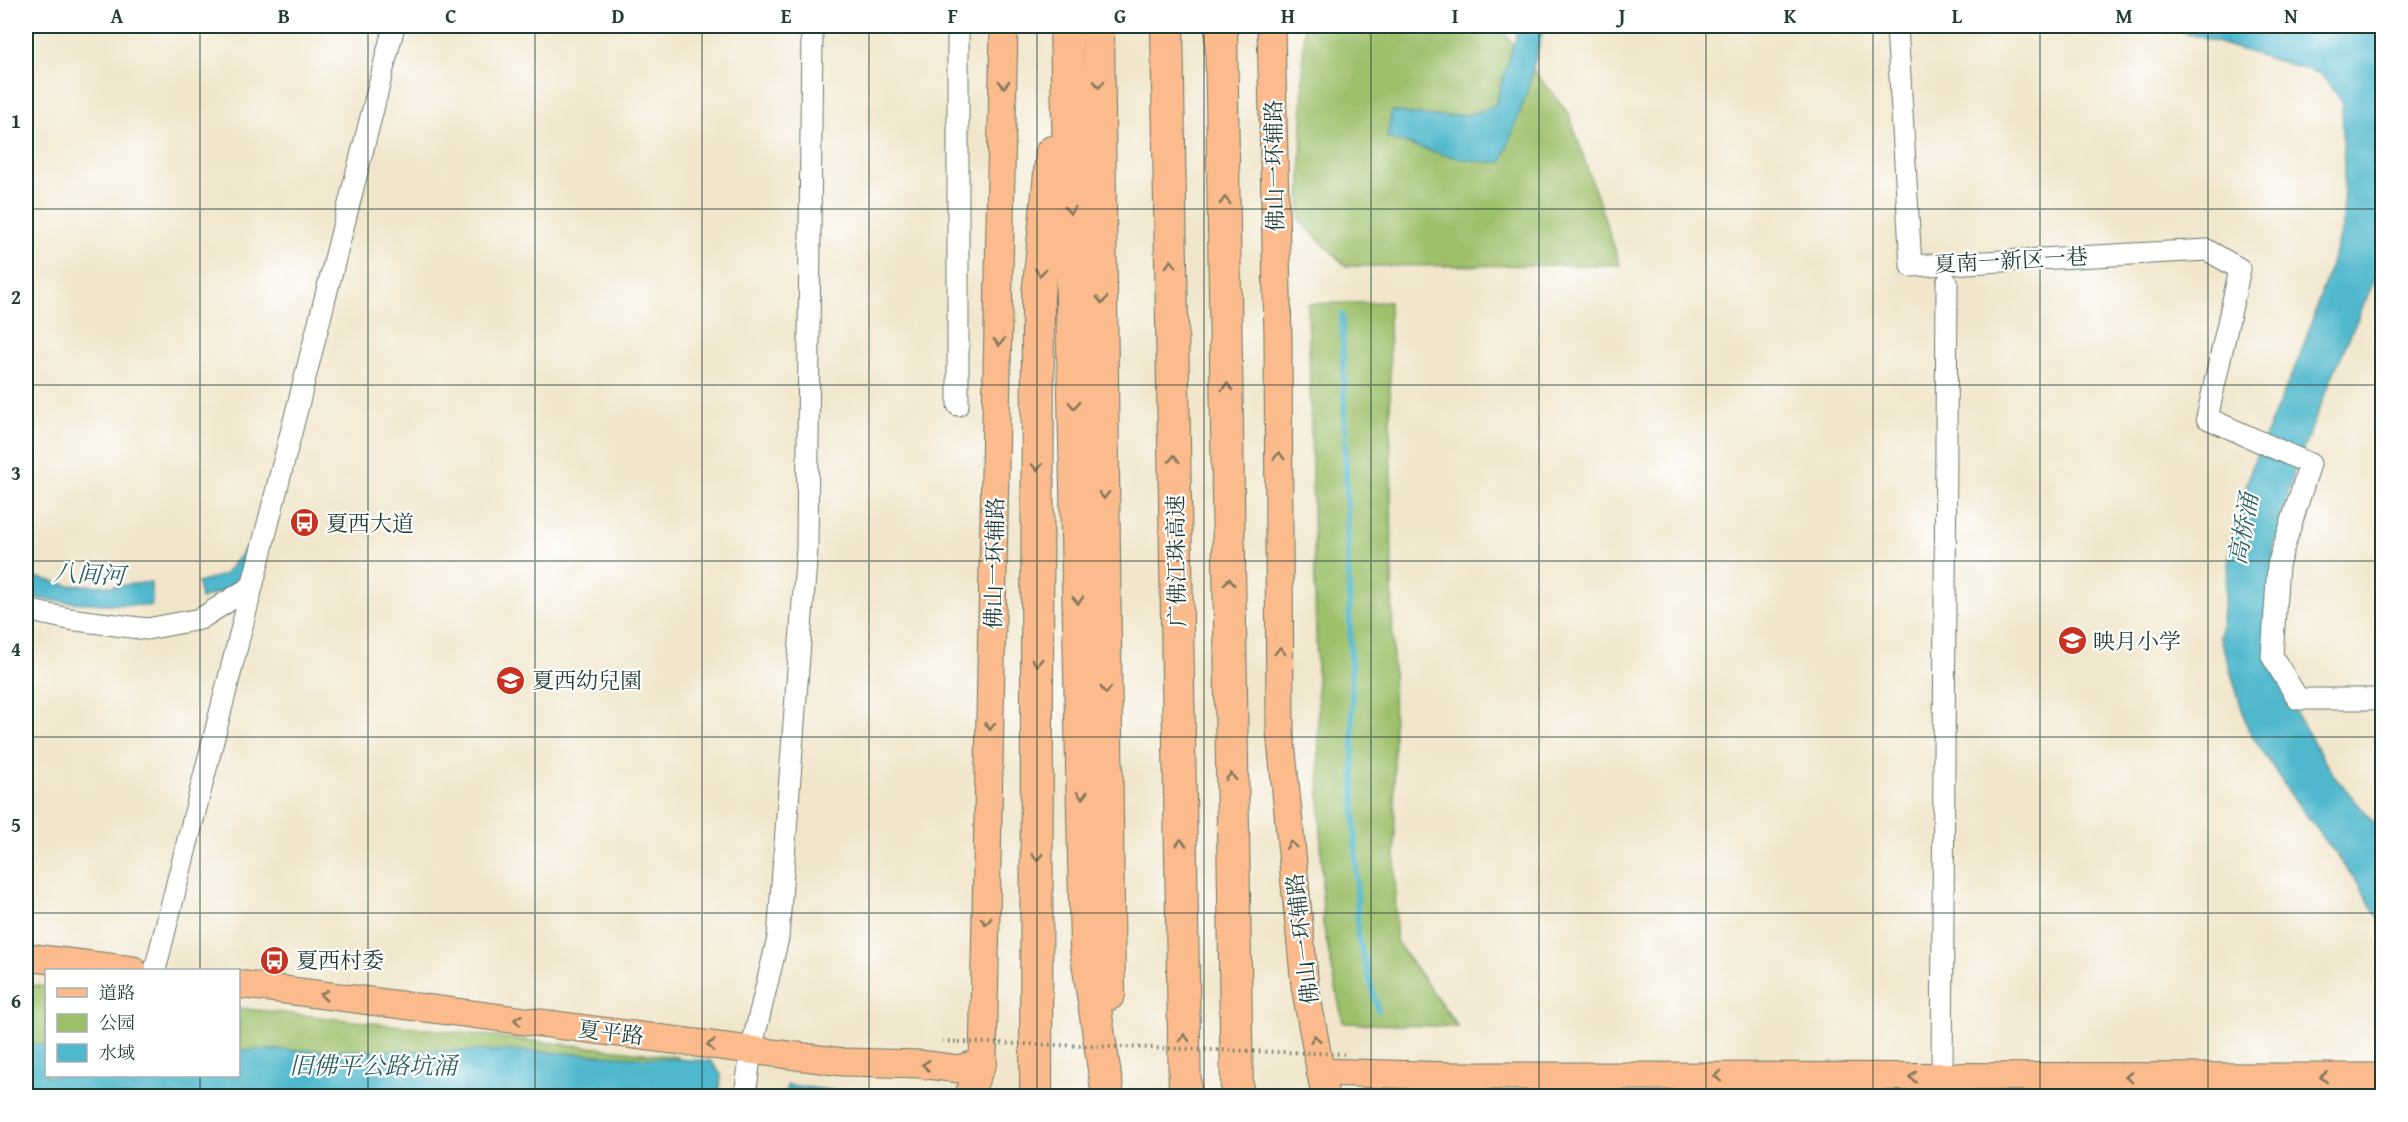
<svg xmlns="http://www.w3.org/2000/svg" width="2408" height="1122" viewBox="0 0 2408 1122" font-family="'Gentium Book Plus','Noto Serif SC',serif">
	<rect width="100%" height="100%" fill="#fff"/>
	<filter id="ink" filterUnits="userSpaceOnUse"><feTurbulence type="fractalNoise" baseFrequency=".0167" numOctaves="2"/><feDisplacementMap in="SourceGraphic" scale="12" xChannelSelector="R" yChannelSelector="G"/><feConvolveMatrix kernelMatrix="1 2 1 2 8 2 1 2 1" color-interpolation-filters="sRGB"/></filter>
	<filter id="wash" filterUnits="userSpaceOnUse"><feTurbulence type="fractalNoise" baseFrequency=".008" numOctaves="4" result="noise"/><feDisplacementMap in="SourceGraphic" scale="24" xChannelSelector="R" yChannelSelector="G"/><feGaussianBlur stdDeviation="1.35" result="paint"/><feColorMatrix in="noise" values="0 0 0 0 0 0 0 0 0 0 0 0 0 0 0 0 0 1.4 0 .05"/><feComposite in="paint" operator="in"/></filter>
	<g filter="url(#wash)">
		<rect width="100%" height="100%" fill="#f1e6cb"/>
		<g fill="#9dc06a" stroke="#5e7e4f" stroke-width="1.5">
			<path d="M1304 26H1498L1569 114 1620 265 1346 266 1300 221Z"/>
			<path d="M1389 302 1396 941 1458 1027 1343 1023 1323 924 1308 304Z"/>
			<path d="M26 984 46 987V1076H238L239 1008 678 1057V1096H26Z"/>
		</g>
		<g fill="#4fb8cc" stroke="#377a80" stroke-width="1.5">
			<path d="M1519 26H1544L1527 92 1502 162C1464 164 1424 148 1387 138L1392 111C1424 117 1465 121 1495 105Z"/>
			<path d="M2163 26H2310L2343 34H2382V263L2335 370 2294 472 2274 548 2270 623 2288 699 2329 769 2382 833V925L2357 882 2289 792 2248 729 2220 637 2231 540 2253 463 2300 356 2343 228 2344 167 2342 103 2321 74Z"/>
			<path d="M247 547 257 552 247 577 230 588 201 599 198 583 225 574Z"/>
			<path d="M26 575 68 585 116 586 151 582 152 606 65 602 26 597Z"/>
			<path d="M26 1043 46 1045V1076H238L239 1050 524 1051 711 1061 721 1075 718 1096H26Z"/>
			<path d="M787 1085 881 1096H786Z"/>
		</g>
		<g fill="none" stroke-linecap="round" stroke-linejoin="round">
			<path stroke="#4fb8cc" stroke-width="6" d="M1342 315 1358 937 1378 1010"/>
		</g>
	</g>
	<g filter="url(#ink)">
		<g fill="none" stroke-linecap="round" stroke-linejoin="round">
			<defs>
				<g id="minor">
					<path d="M958 26V405"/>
					<path d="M1897 26 1911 266 2207 250 2240 269 2207 418 2310 464 2278 565 2272 656 2298 699H2382"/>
					<path d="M26 610 69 619 147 629 200 619 252 586"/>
					<path d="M155 970 394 26"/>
					<path d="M1942 1077 1947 283"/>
					<path d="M745 1096 751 1050 778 938 807 548 812 26"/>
				</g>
				<g id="major">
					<path d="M1271 26 1278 339 1280 731 1305 986 1325 1096"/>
					<path d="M26 957 133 970"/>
					<path d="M238 984 843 1062 920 1064 959 1069 983 1062"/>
					<path d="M1320 1072 1454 1076 2382 1077"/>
					<path d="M968 1096 983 1062 1004 26"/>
				</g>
				<g id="highway">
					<path d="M1066 26 1086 949 1108 1096"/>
					<path d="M1098 26 1109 994"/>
					<path d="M1167 26 1185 1096"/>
					<path d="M1221 26C1229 382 1229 740 1237 1096"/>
					<path d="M1036 1096 1038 296 1052 152"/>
				</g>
			</defs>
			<use href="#minor" stroke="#687869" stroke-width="23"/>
			<use href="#major" stroke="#687869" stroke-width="29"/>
			<use href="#highway" stroke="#687869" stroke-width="34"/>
			<path stroke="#687869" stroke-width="4" stroke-dasharray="1.5 4.5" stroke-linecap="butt" d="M942 1041 959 1042"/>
			<use href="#minor" stroke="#fff" stroke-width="21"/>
			<use href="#major" stroke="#fbbb8c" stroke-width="27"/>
			<use href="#highway" stroke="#fbbb8c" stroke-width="32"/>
			<path stroke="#687869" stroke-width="4" stroke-dasharray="1.5 4.5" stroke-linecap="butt" d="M959 1042 1344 1054"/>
		</g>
		<defs><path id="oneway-chevron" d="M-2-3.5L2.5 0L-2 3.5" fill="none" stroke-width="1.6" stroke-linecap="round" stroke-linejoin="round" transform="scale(1.5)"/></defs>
		<g stroke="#82765c">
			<use href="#oneway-chevron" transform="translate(1004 84) rotate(90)"/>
			<use href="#oneway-chevron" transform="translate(1099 84) rotate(89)"/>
			<use href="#oneway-chevron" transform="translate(1225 201) rotate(-91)"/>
			<use href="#oneway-chevron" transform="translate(1070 210) rotate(89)"/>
			<use href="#oneway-chevron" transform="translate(1171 264) rotate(-91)"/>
			<use href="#oneway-chevron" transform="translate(1040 272) rotate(96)"/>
			<use href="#oneway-chevron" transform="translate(1102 300) rotate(89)"/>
			<use href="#oneway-chevron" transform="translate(999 342) rotate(91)"/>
			<use href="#oneway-chevron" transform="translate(1227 387) rotate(-91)"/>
			<use href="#oneway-chevron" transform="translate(1074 405) rotate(89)"/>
			<use href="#oneway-chevron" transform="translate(1279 456) rotate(-90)"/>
			<use href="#oneway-chevron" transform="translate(1174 459) rotate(-91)"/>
			<use href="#oneway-chevron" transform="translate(1037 467) rotate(90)"/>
			<use href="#oneway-chevron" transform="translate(1104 495) rotate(90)"/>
			<use href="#oneway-chevron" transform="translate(1229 582) rotate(-91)"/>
			<use href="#oneway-chevron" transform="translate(1078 600) rotate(89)"/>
			<use href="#oneway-chevron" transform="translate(1280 651) rotate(-90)"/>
			<use href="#oneway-chevron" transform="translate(1037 662) rotate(90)"/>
			<use href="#oneway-chevron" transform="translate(1106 690) rotate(89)"/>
			<use href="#oneway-chevron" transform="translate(990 726) rotate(91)"/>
			<use href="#oneway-chevron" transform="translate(1231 777) rotate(-91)"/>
			<use href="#oneway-chevron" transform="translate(1082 795) rotate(89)"/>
			<use href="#oneway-chevron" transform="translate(1181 843) rotate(-91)"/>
			<use href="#oneway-chevron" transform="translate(1291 845) rotate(-96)"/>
			<use href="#oneway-chevron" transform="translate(1037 857) rotate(90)"/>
			<use href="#oneway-chevron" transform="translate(986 921) rotate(91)"/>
			<use href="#oneway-chevron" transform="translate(324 995) rotate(-173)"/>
			<use href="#oneway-chevron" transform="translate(518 1020) rotate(-173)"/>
			<use href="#oneway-chevron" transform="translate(1184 1038) rotate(-91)"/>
			<use href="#oneway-chevron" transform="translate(1315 1039) rotate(-100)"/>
			<use href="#oneway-chevron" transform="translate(711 1045) rotate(-173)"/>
			<use href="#oneway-chevron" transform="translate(926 1065) rotate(-175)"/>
			<use href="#oneway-chevron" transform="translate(1718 1076) rotate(-180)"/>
			<use href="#oneway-chevron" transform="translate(1913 1077) rotate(-180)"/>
			<use href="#oneway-chevron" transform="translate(2129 1077) rotate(-180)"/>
			<use href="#oneway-chevron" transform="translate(2324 1077) rotate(-180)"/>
		</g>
	</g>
	<path fill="none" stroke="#1f3d34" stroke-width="1.5" stroke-opacity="0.55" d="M200 26V970M368 26V1096M535 26V1096M702 26V1096M869 26V1096M1037 26V1096M1204 26V1096M1371 26V1096M1539 26V1096M1706 26V1096M1873 26V1096M2040 26V1096M2208 26V1096M26 209H2382M26 385H2382M26 561H2382M26 737H2382M26 913H2382M200 1076V1096"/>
	<defs>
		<symbol id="bus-disc" viewBox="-11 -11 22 22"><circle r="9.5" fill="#c8321e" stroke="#fff"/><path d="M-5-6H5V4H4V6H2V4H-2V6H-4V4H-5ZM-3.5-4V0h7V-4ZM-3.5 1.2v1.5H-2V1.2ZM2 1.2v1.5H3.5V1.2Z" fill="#fff"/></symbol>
		<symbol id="school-disc" viewBox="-11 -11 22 22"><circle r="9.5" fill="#c8321e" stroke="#fff"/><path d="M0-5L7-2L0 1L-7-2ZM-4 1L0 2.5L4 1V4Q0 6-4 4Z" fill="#fff"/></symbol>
	</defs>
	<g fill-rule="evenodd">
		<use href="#bus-disc" x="288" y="506" width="33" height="33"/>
		<use href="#school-disc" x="2056" y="624" width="33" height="33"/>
		<use href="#school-disc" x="494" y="664" width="33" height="33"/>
		<use href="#bus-disc" x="258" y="944" width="33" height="33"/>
	</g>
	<g text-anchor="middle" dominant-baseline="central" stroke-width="4.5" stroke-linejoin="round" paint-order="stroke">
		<g font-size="22" fill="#1f3d34" stroke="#fff">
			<text transform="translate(1274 166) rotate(-91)">佛山一环辅路</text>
			<text transform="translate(2011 260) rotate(-3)">夏南一新区一巷</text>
			<text transform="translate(1176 561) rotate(-91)">广佛江珠高速</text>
			<text transform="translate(994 563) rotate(-89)">佛山一环辅路</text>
			<text transform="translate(1302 939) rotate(-97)">佛山一环辅路</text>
			<text transform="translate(611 1032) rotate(7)">夏平路</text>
		</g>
		<g font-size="22" fill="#1f3d34" stroke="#fff" text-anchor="start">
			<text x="326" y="523">夏西大道</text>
			<text x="2093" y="641">映月小学</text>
			<text x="532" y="680">夏西幼兒園</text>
			<text x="296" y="960">夏西村委</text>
		</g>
		<g font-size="24" font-style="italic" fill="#2d6262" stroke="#fff">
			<text transform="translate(2243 529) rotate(-80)">高桥涌</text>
			<text transform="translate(89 574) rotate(3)">八间河</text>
			<text x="373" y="1065">旧佛平公路坑涌</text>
		</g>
	</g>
	<rect width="2408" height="1122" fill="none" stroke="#fff" stroke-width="66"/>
	<rect x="45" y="969" width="195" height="108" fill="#ffffff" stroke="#a5b1ae" stroke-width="1.5"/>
	<rect x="57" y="988" width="30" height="9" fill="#fbbb8c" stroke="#a5b1ae" stroke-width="1.5"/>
	<text x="99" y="999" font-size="18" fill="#1f3d34">道路</text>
	<rect x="57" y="1014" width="30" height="18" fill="#9dc06a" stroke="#a5b1ae" stroke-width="1.5"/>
	<text x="99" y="1029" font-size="18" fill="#1f3d34">公园</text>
	<rect x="57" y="1044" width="30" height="18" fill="#4fb8cc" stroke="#a5b1ae" stroke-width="1.5"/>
	<text x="99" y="1059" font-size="18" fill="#1f3d34">水域</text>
	<rect x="33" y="33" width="2342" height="1056" fill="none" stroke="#1f3d34" stroke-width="2"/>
	<g font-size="20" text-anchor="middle" font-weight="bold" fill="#1f3d34">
		<text x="117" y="23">A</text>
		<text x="284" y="23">B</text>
		<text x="451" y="23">C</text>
		<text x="618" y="23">D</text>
		<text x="786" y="23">E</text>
		<text x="953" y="23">F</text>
		<text x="1120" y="23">G</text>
		<text x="1288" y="23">H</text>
		<text x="1455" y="23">I</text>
		<text x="1622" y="23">J</text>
		<text x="1790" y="23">K</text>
		<text x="1957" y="23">L</text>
		<text x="2124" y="23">M</text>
		<text x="2291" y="23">N</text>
		<text x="16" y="128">1</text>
		<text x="16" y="304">2</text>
		<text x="16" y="480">3</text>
		<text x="16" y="656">4</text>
		<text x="16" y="832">5</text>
		<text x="16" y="1008">6</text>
	</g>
</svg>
